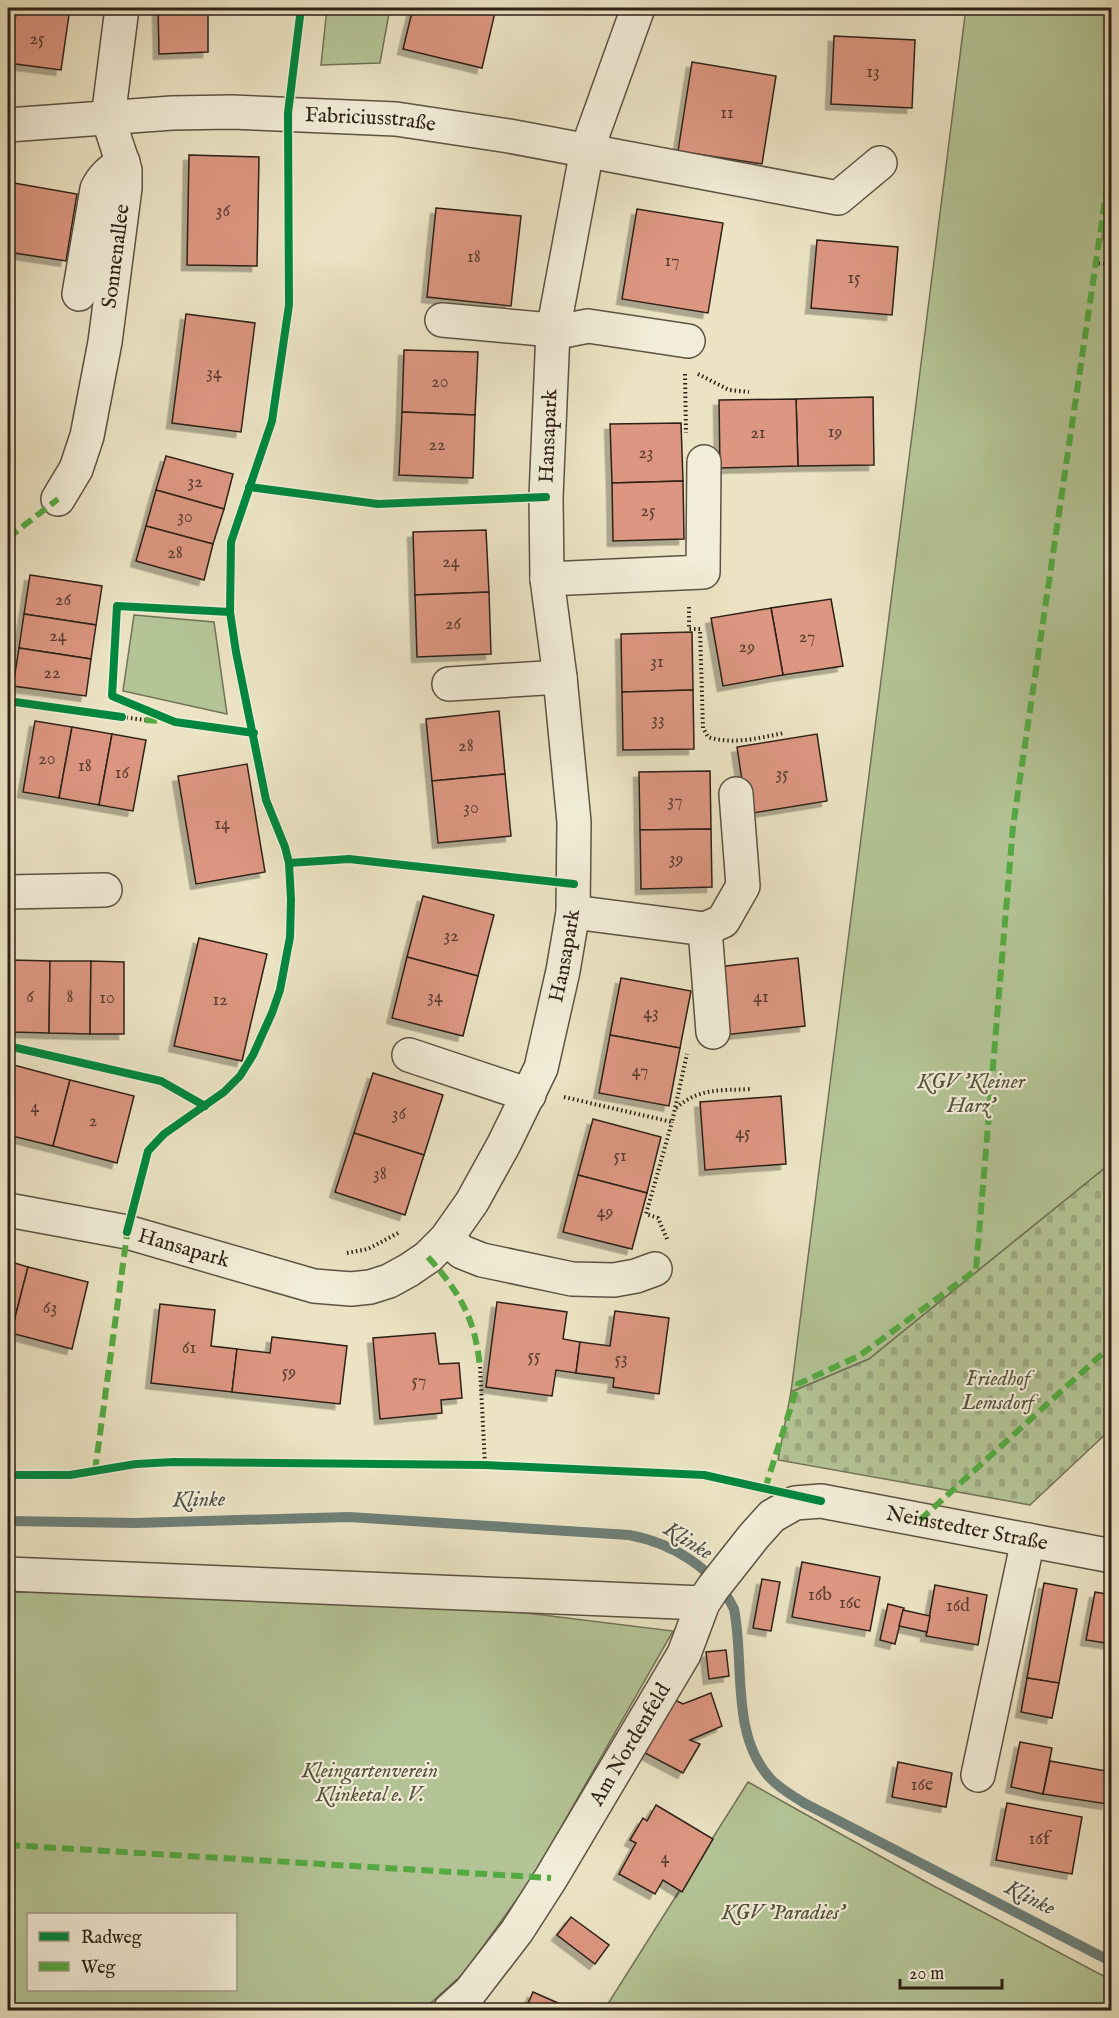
<svg xmlns="http://www.w3.org/2000/svg" width="1119" height="2018" viewBox="0 0 1119 2018" font-family="'IM FELL English',serif">
	<defs>
		<pattern id="cemetery-stones" width="16" height="16" patternUnits="userSpaceOnUse" patternTransform="scale(1.5)"><rect width="16" height="16" fill="#b4c496"/><path d="M2 7V4a2 2 0 0 1 4 0v3zM10 15v-3a2 2 0 0 1 4 0v3z" fill="#9ba881"/></pattern>
		<filter id="shadow"><feDropShadow dx="-5.5" dy="5.5" stdDeviation="0" flood-color="#0004"/></filter>
	</defs>
	<rect width="100%" height="100%" fill="#ebe3c3"/>
	<filter id="stains"><feTurbulence type="fractalNoise" baseFrequency=".00333" numOctaves="4"/><feColorMatrix values="0 0 0 0 .2 0 0 0 0 .09 0 0 0 0 .02 0 0 0 .5 -.17"/></filter>
	<radialGradient id="worn" r=".72"><stop offset=".6" stop-color="#630" stop-opacity="0"/><stop offset="1" stop-color="#630" stop-opacity=".3"/></radialGradient>
	<g fill="#b4c496" stroke="#717257" stroke-width="1.5" fill-rule="evenodd">
		<path d="M327 8H390L380 63 321 65Z"/>
		<path d="M966 8H1111V1163L869 1359 791 1392Z"/>
		<path d="M134 615 214 622 227 714 123 691Z"/>
		<path d="M8 1592 396 1597 673 1631 532 1878 464 1973 423 2010H8ZM28 1914H236V1990H28Z"/>
		<path d="M748 1782 930 1884 1111 1980V2010H604Z"/>
	</g>
	<path fill="url(#cemetery-stones)" stroke="#717257" stroke-width="1.5" d="M1111 1163V1429L1030 1505 778 1460 791 1392 869 1359Z"/>
	<g fill="none" stroke-linecap="round" stroke-linejoin="round">
		<path stroke="#6e7f77" stroke-width="10" d="M8 1521 136 1523 349 1517 629 1535C672 1543 714 1568 734 1609 745 1663 730 1734 770 1778 780 1789 793 1796 804 1803L1112 1962"/>
	</g>
	<g fill="#dc9681" stroke="#2e2118" stroke-width="1.5" filter="url(#shadow)">
		<path d="M17 8H70L61 70 8 63V15L16 16Z"/>
		<path d="M158 8H208V52L159 54Z"/>
		<path d="M413 8H496L482 68 403 49Z"/>
		<path d="M834 36 915 40 912 108 831 104Z"/>
		<path d="M692 62 776 76 762 164 678 151Z"/>
		<path d="M189 155 259 157 257 266 187 265Z"/>
		<path d="M8 182 77 194 66 261 8 252Z"/>
		<path d="M1112 197V235H1107Z"/>
		<path d="M436 208 521 216 511 306 427 297Z"/>
		<path d="M637 209 723 223 708 313 622 299Z"/>
		<path d="M817 240 898 247 892 315 811 308Z"/>
		<path d="M186 314 255 323 241 432 172 423Z"/>
		<path d="M404 350 478 352 475 415 402 412Z"/>
		<path d="M873 397 874 465 798 466 796 399Z"/>
		<path d="M796 399 798 466 720 468 719 400Z"/>
		<path d="M402 412 475 415 473 478 399 475Z"/>
		<path d="M681 423 683 481 612 483 610 424Z"/>
		<path d="M166 456 233 474 224 509 156 490Z"/>
		<path d="M683 481 684 539 613 541 612 483Z"/>
		<path d="M156 490 224 509 213 544 146 526Z"/>
		<path d="M146 526 213 544 204 580 136 561Z"/>
		<path d="M486 530 489 592 415 595 413 532Z"/>
		<path d="M30 575 102 586 96 625 24 614Z"/>
		<path d="M489 592 491 654 417 657 415 595Z"/>
		<path d="M831 599 843 666 783 675 771 608Z"/>
		<path d="M771 608 783 675 723 686 711 618Z"/>
		<path d="M24 614 96 625 91 659 19 648Z"/>
		<path d="M692 632 693 690 622 692 621 634Z"/>
		<path d="M19 648 91 659 86 696 13 686Z"/>
		<path d="M693 690 694 749 623 750 622 692Z"/>
		<path d="M499 711 505 774 432 781 426 719Z"/>
		<path d="M35 721 72 727 59 798 23 792Z"/>
		<path d="M72 727 112 734 99 805 59 798Z"/>
		<path d="M112 734 146 740 133 811 99 805Z"/>
		<path d="M817 734 827 801 747 814 737 747Z"/>
		<path d="M247 764 265 872 196 884 178 776Z"/>
		<path d="M710 771 711 829 640 830 639 772Z"/>
		<path d="M505 774 511 836 438 843 432 781Z"/>
		<path d="M711 829 712 887 641 889 640 830Z"/>
		<path d="M423 896 494 915 478 976 407 957Z"/>
		<path d="M199 938 267 954 242 1061 174 1046Z"/>
		<path d="M407 957 478 976 463 1036 392 1018Z"/>
		<path d="M798 958 805 1026 724 1035 717 967Z"/>
		<path d="M12 960 50 961 49 1033 11 1032Z"/>
		<path d="M50 961H91L90 1034 49 1033Z"/>
		<path d="M91 961 124 962V1034H90Z"/>
		<path d="M621 978 691 991 680 1048 610 1035Z"/>
		<path d="M610 1035 680 1048 669 1106 599 1093Z"/>
		<path d="M10 1064 70 1080 53 1146 8 1135V1073Z"/>
		<path d="M373 1073 443 1095 424 1155 354 1133Z"/>
		<path d="M70 1080 134 1096 117 1163 53 1146Z"/>
		<path d="M781 1096 786 1164 705 1170 700 1102Z"/>
		<path d="M593 1119 661 1137 647 1193 578 1175Z"/>
		<path d="M354 1133 424 1155 405 1215 335 1192Z"/>
		<path d="M578 1175 647 1193 632 1249 563 1232Z"/>
		<path d="M8 1261 28 1267 11 1333 8 1332Z"/>
		<path d="M28 1267 88 1282 72 1349 11 1333Z"/>
		<path d="M497 1302 567 1312 563 1339 580 1342 576 1373 556 1370 552 1396 486 1387Z"/>
		<path d="M160 1304 215 1310 211 1346 237 1349 232 1392 151 1383Z"/>
		<path d="M615 1311 669 1318 659 1394 613 1387 614 1378 576 1373 580 1342 610 1346Z"/>
		<path d="M435 1333 439 1364 459 1363 462 1398 441 1400 442 1413 380 1419 373 1338Z"/>
		<path d="M272 1337 347 1346 340 1404 232 1392 237 1349 270 1353Z"/>
		<path d="M802 1562 880 1577 870 1631 792 1617Z"/>
		<path d="M762 1579 780 1582 771 1631 753 1628Z"/>
		<path d="M1044 1583 1077 1589 1059 1683 1027 1678Z"/>
		<path d="M935 1585 987 1595 978 1645 926 1636Z"/>
		<path d="M1095 1592 1112 1595V1644L1086 1640Z"/>
		<path d="M888 1604 904 1608 895 1644 880 1640Z"/>
		<path d="M903 1610 930 1616 927 1632 899 1626Z"/>
		<path d="M726 1650 729 1676 709 1679 706 1652Z"/>
		<path d="M1027 1678 1059 1683 1052 1718 1021 1712Z"/>
		<path d="M711 1693 722 1726 690 1740 700 1744 683 1773 645 1753 675 1700 683 1704Z"/>
		<path d="M1020 1742 1052 1748 1043 1794 1011 1787Z"/>
		<path d="M1050 1761 1112 1772 1107 1804 1043 1794Z"/>
		<path d="M898 1762 952 1773 946 1807 892 1797Z"/>
		<path d="M1007 1803 1082 1817 1072 1874 996 1860Z"/>
		<path d="M656 1805 713 1839 682 1892 663 1880 655 1894 619 1874 636 1843 630 1840 643 1818 647 1821Z"/>
		<path d="M571 1917 609 1945 595 1964 557 1935Z"/>
		<path d="M533 1992 574 2010H509L512 2004 525 2010Z"/>
	</g>
	<g fill="none" stroke-linecap="round" stroke-linejoin="round">
		<defs>
			<g id="minor">
				<path id="s1" d="M8 125 172 113 232 112 396 119 509 136 838 198 880 163"/>
				<path d="M79 294 97 189C103 176 112 170 123 162"/>
				<path d="M442 320 563 331 588 326 688 341"/>
				<path id="s2" d="M58 499 76 469 87 436 105 342 125 188V170L108 118 122 8"/>
				<path d="M547 579 703 572 704 462"/>
				<path d="M449 684 560 677"/>
				<path d="M8 892 105 890"/>
				<path d="M573 912 705 929 723 921 743 886 736 794"/>
				<path d="M705 929 713 1032"/>
				<path d="M409 1055 529 1095"/>
				<path id="s3" d="M8 1210 127 1232 314 1286 351 1289 370 1287 389 1281 409 1270 428 1257 446 1239 472 1202 504 1144 541 1068 563 971 573 912 574 822 560 677 547 579 546 497 553 331 587 150 638 8"/>
				<path d="M446 1239 462 1252 482 1260 572 1279 614 1280 636 1276 655 1269"/>
				<path d="M8 1574 703 1603"/>
				<path d="M978 1775 1028 1540"/>
				<path id="s4" d="M450 2010 470 1992 517 1931 551 1878 684 1654 703 1603 713 1588 754 1536 772 1516 795 1503 821 1501 1112 1556"/>
			</g>
		</defs>
		<use href="#minor" stroke="#5d5243" stroke-width="36"/>
		<g stroke="#2e2118" stroke-width="4" stroke-dasharray="1.5 3" stroke-linecap="butt">
			<path d="M1094 263 1112 265"/>
			<path d="M685 374 686 433"/>
			<path d="M698 374 729 390 749 392"/>
			<path d="M689 607V629H700L703 728 708 737C733 745 759 738 784 733"/>
			<path d="M122 717 145 720"/>
			<path d="M564 1097 672 1122 687 1054"/>
			<path d="M676 1108C700 1087 721 1091 751 1089"/>
			<path d="M667 1239 658 1218 646 1214 672 1122"/>
			<path d="M347 1253 368 1249 398 1233"/>
			<path d="M480 1367 485 1465"/>
		</g>
		<use href="#minor" stroke="#f2edd8" stroke-width="33"/>
		<g stroke="#54aa42" stroke-width="6" stroke-dasharray="12 6" stroke-linecap="butt">
			<path d="M8 538 58 499"/>
			<path d="M145 720 163 721"/>
			<path d="M428 1257C460 1293 475 1318 480 1367"/>
			<path d="M95 1471 128 1227"/>
			<path d="M765 1489 798 1384 859 1356 976 1270 1013 826 1112 153"/>
			<path d="M920 1520 1112 1345"/>
			<path d="M8 1845 551 1878"/>
		</g>
		<defs>
			<g id="cycleway">
				<path d="M249 487 378 504 546 497"/>
				<path d="M230 612 117 606 112 696 175 722 254 733"/>
				<path d="M8 701 122 717"/>
				<path d="M289 863 349 859 574 884"/>
				<path d="M8 1046 161 1081 205 1106"/>
				<path d="M127 1232 148 1151 164 1134 224 1092 240 1076 253 1055 272 1013 280 990 290 937 291 900 289 863 285 847 266 800 236 652 230 612 231 542 272 421 289 305 288 113 301 8"/>
				<path d="M8 1475H70L136 1464 173 1462 485 1465 704 1475 821 1501"/>
			</g>
		</defs>
		<use href="#cycleway" stroke="#f2edd8" stroke-width="11"/>
		<use href="#cycleway" stroke="#00873e" stroke-width="8"/>
	</g>
	<g text-anchor="middle" dominant-baseline="central" stroke-width="4.5" stroke-linejoin="round" paint-order="stroke">
		<g font-size="18" fill="#5a3e32">
			<text x="37" y="39">25</text>
			<text x="873" y="72">13</text>
			<text x="727" y="113">11</text>
			<text x="223" y="211">36</text>
			<text x="474" y="257">18</text>
			<text x="672" y="261">17</text>
			<text x="854" y="278">15</text>
			<text x="214" y="373">34</text>
			<text x="440" y="382">20</text>
			<text x="835" y="432">19</text>
			<text x="758" y="433">21</text>
			<text x="437" y="445">22</text>
			<text x="646" y="453">23</text>
			<text x="195" y="482">32</text>
			<text x="648" y="511">25</text>
			<text x="185" y="517">30</text>
			<text x="175" y="553">28</text>
			<text x="451" y="562">24</text>
			<text x="63" y="600">26</text>
			<text x="453" y="624">26</text>
			<text x="58" y="636">24</text>
			<text x="807" y="637">27</text>
			<text x="747" y="647">29</text>
			<text x="657" y="662">31</text>
			<text x="52" y="673">22</text>
			<text x="658" y="720">33</text>
			<text x="466" y="746">28</text>
			<text x="47" y="759">20</text>
			<text x="85" y="766">18</text>
			<text x="122" y="773">16</text>
			<text x="782" y="774">35</text>
			<text x="675" y="801">37</text>
			<text x="471" y="808">30</text>
			<text x="222" y="824">14</text>
			<text x="676" y="859">39</text>
			<text x="451" y="936">32</text>
			<text x="30" y="997">6</text>
			<text x="70" y="997">8</text>
			<text x="435" y="997">34</text>
			<text x="761" y="997">41</text>
			<text x="107" y="998">10</text>
			<text x="220" y="1000">12</text>
			<text x="651" y="1013">43</text>
			<text x="640" y="1071">47</text>
			<text x="35" y="1107">4</text>
			<text x="399" y="1114">36</text>
			<text x="93" y="1121">2</text>
			<text x="743" y="1133">45</text>
			<text x="620" y="1156">51</text>
			<text x="380" y="1174">38</text>
			<text x="605" y="1212">49</text>
			<text x="50" y="1308">63</text>
			<text x="189" y="1348">61</text>
			<text x="534" y="1356">55</text>
			<text x="621" y="1359">53</text>
			<text x="289" y="1372">59</text>
			<text x="419" y="1381">57</text>
			<text x="820" y="1595">16b</text>
			<text x="850" y="1603">16c</text>
			<text x="958" y="1606">16d</text>
			<text x="922" y="1785">16e</text>
			<text x="1039" y="1839">16f</text>
			<text x="665" y="1858">4</text>
		</g>
		<g font-size="21" fill="#2e2118" stroke="#f2edd8">
			<text stroke="none"><textPath href="#s1" startOffset="363">Fabriciusstraße</textPath></text>
			<text stroke="none"><textPath href="#s2" startOffset="252">Sonnenallee</textPath></text>
			<text stroke="none"><textPath href="#s3" startOffset="1296">Hansapark</textPath></text>
			<text stroke="none"><textPath href="#s3" startOffset="774">Hansapark</textPath></text>
			<text stroke="none"><textPath href="#s3" startOffset="180">Hansapark</textPath></text>
			<text stroke="none"><textPath href="#s4" startOffset="794">Neinstedter Straße</textPath></text>
			<text stroke="none"><textPath href="#s4" startOffset="322">Am Nordenfeld</textPath></text>
		</g>
		<g font-size="21" font-style="italic" fill="#56523e" stroke="#f2edd8">
			<text x="971" y="1082">KGV 'Kleiner<tspan x="971" dy="24">Harz'</tspan></text>
			<text x="998" y="1379">Friedhof<tspan x="998" dy="24">Lemsdorf</tspan></text>
			<text x="370" y="1771">Kleingartenverein<tspan x="370" dy="24">Klinketal e. V.</tspan></text>
			<text x="783" y="1913">KGV 'Paradies'</text>
		</g>
		<g font-size="22" font-style="italic" fill="#4e5047" stroke="#f2edd8">
			<text transform="translate(199 1500) rotate(-1)">Klinke</text>
			<text transform="translate(688 1541) rotate(32)">Klinke</text>
			<text transform="translate(1030 1898) rotate(27)">Klinke</text>
		</g>
	</g>
	<rect width="1119" height="2018" fill="none" stroke="#ebe3c3" stroke-width="30"/>
	<rect x="9" y="9" width="1101" height="2000" fill="none" stroke="#2e2118" stroke-width="3"/>
	<rect x="15" y="15" width="1089" height="1988" fill="none" stroke="#2e2118" stroke-width="1.5"/>
	<rect x="27" y="1913" width="210" height="78" fill="#f2edd8" stroke="#a49b8b" stroke-width="1.5"/>
	<rect x="39" y="1932" width="30" height="9" fill="#00873e" stroke="#a49b8b" stroke-width="1.5"/>
	<text x="81" y="1943" font-size="18" fill="#2e2118">Radweg</text>
	<rect x="39" y="1962" width="30" height="9" fill="#54aa42" stroke="#a49b8b" stroke-width="1.5"/>
	<text x="81" y="1973" font-size="18" fill="#2e2118">Weg</text>
	<path d="M900 1979v9h102v-9" fill="none" stroke="#2e2118" stroke-width="3"/>
	<text x="909" y="1979" font-size="18" fill="#2e2118" stroke="#f2edd8" stroke-width="4.5" paint-order="stroke">20 m</text>
	<rect width="100%" height="100%" filter="url(#stains)"/>
	<rect width="100%" height="100%" fill="url(#worn)"/>
</svg>
